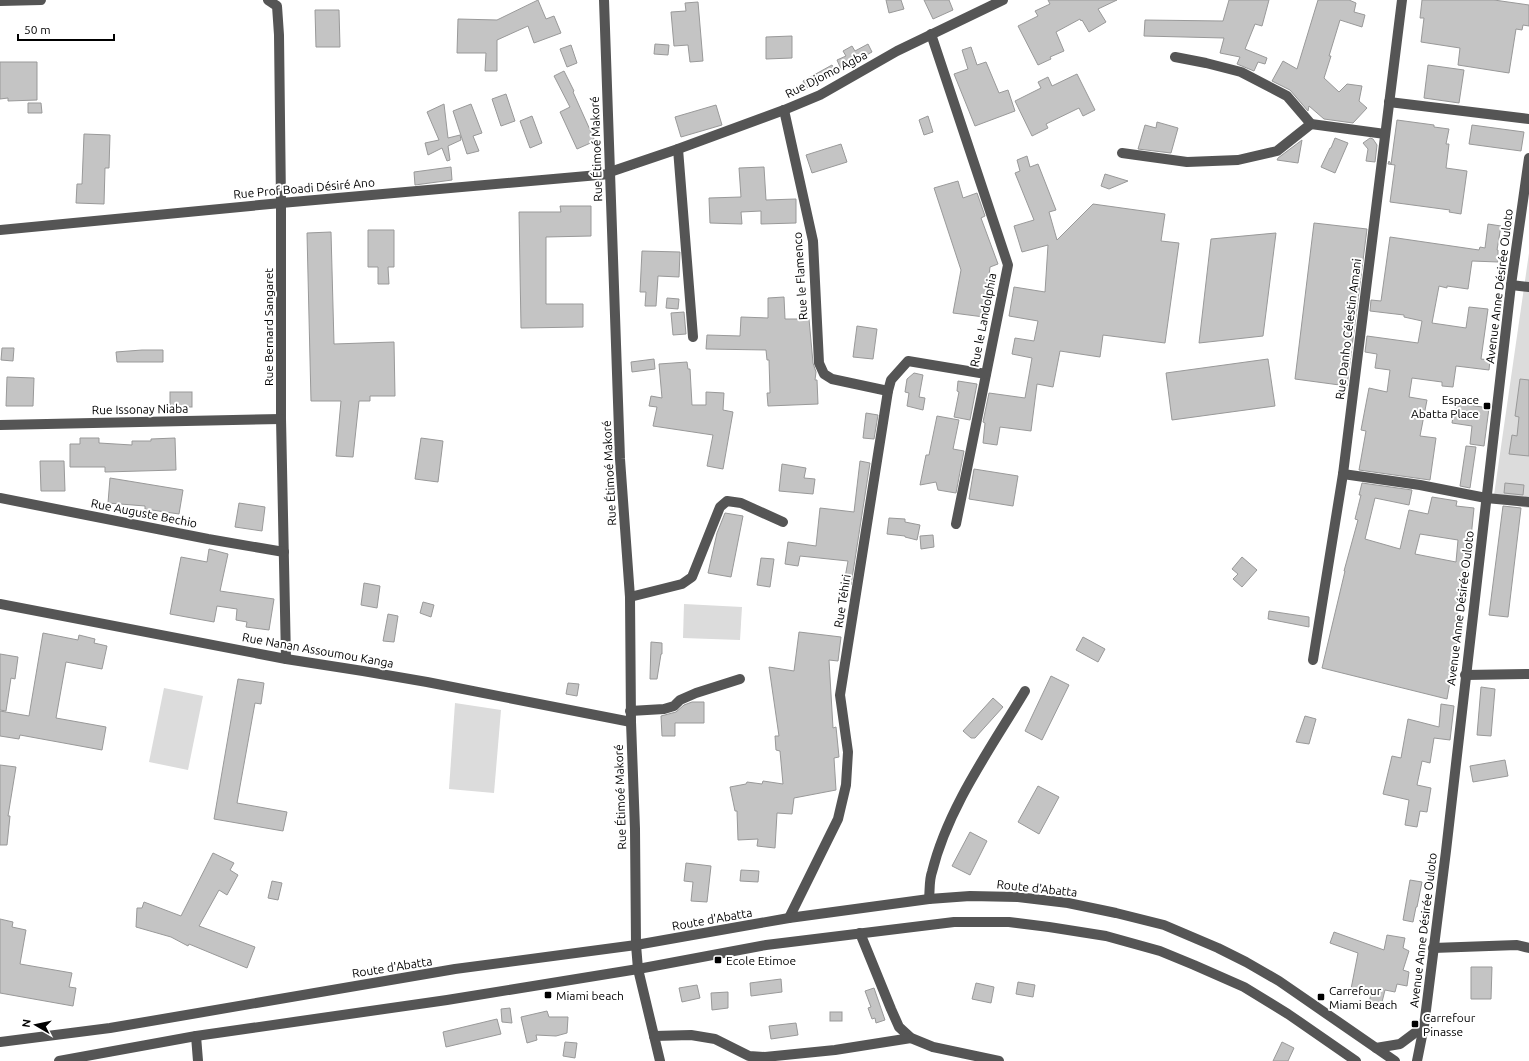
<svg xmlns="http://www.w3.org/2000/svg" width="1529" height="1061" viewBox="0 0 1529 1061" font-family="Ubuntu,sans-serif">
	<rect width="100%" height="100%" fill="#fff"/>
	<g fill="#dcdcdc">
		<path d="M1529 253V508L1493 502Z"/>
		<path d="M684 604 742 607 740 640 683 638Z"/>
		<path d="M164 688 203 696 188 770 149 762Z"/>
		<path d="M455 703 501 710 494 793 449 789Z"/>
	</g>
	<g fill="#c4c4c4" stroke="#999" fill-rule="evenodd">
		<path d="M538 0 546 19 554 16 561 33 534 43 528 26 497 40V71H485L486 53H457L458 19 497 20Z"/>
		<path d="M886 0H901L904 9 889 13Z"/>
		<path d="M924 0H949L953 10 933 19Z"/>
		<path d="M1048 0H1117L1098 9 1106 22 1089 32 1082 20 1081 21 1080 19 1056 32 1064 51 1050 57 1051 59 1038 65 1018 26 1038 16 1035 11 1050 4Z"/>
		<path d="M1229 0H1269L1262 26 1255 24 1245 49 1267 58 1265 64 1258 62 1254 71 1237 64 1240 57 1220 53 1224 38 1144 36 1145 20 1223 21Z"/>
		<path d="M1318 0H1349L1356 3 1354 12 1365 15 1362 27 1340 20 1329 56H1331L1324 78 1339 92 1347 84 1362 86 1359 101 1367 108 1353 123 1324 119 1309 106 1308 111 1290 90 1272 81 1283 61 1297 69Z"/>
		<path d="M1422 0H1494L1529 5V26L1523 25 1522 30 1516 29 1509 73 1458 65 1460 48 1421 42 1424 18H1420Z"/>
		<path d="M698 2 703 61 690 62 688 45 674 46 671 12 686 11 685 3Z"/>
		<path d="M315 10H339L340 47H316Z"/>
		<path d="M792 36V58L766 59V37Z"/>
		<path d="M655 44 669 45 668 55 654 54Z"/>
		<path d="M868 44 872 52 841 69 837 60 846 56 843 51 852 46 855 51Z"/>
		<path d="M571 45 577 63 567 67 560 49Z"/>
		<path d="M971 47 977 65 986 62 999 93 1008 90 1015 111 975 126 954 74 968 69 962 50Z"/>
		<path d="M0 62H37V100L8 101V98L0 99Z"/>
		<path d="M832 65 837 74 807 88 803 81Z"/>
		<path d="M1428 65 1464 70 1459 103 1424 98Z"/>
		<path d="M564 71 574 91 573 92 595 141 577 149 560 112 570 107 554 76Z"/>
		<path d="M1077 74 1095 110 1083 116 1079 108 1046 124 1048 128 1032 136 1015 101 1041 88 1038 82 1048 77 1052 86Z"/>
		<path d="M506 94 515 121 501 126 492 99Z"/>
		<path d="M28 103H41L42 113H28Z"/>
		<path d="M444 104 448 138 460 135 461 140 448 146 450 160 447 161 442 148 428 155 425 143 439 140 427 112Z"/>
		<path d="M471 104 482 133 473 136 479 151 467 154 453 111Z"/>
		<path d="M716 105 722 125 681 137 675 117Z"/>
		<path d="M532 116 542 143 530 148 520 121Z"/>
		<path d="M928 116 933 132 924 135 919 120Z"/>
		<path d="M1397 120 1434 125V127L1449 129 1446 144H1449L1446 168 1467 171 1461 214 1449 212 1450 210 1390 202 1395 165 1388 164 1389 161 1391 164Z"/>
		<path d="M1157 122 1178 128 1171 153 1138 149 1145 125 1156 128Z"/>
		<path d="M1472 125 1524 132 1521 151 1469 144Z"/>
		<path d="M84 134 110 135 109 168H105L104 204 76 203 77 184H82Z"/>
		<path d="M1335 138 1348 143 1335 173 1321 167 1330 148H1331Z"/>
		<path d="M1370 138 1373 139 1377 145 1375 162 1366 161 1368 149 1363 143Z"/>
		<path d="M1302 140 1298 163 1277 160 1278 158Z"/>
		<path d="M841 144 847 162 812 173 806 155Z"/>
		<path d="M1027 156 1030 167 1038 164 1056 210 1049 212 1057 240 1093 204 1165 214 1161 241 1179 243 1165 343 1103 335 1100 357 1060 351 1053 387 1037 384 1031 431 1000 427 997 445 983 443 985 423 983 422 989 393 1025 398 1032 358 1012 354 1015 338 1034 341 1038 321 1009 316 1014 287 1045 292 1048 245 1022 252 1014 226 1034 220 1015 173 1020 171 1017 160Z"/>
		<path d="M451 167 452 180 415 185 414 172Z"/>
		<path d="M764 167 766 200 796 199V223L761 224V211L741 212 742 224 710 223 709 198 741 197 739 168Z"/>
		<path d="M1105 174 1128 181 1109 189 1101 186Z"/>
		<path d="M958 181 963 198 977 193 985 216 981 218 998 264 990 267 984 317 953 313 961 270 934 188Z"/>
		<path d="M560 206H591V236L546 237V304H583V327L521 328 519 212H561Z"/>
		<path d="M1314 223 1367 229 1347 386 1295 379Z"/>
		<path d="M1488 224 1501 226 1497 250H1498V262L1472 261 1468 289 1447 286V288L1439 286 1432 323 1466 328 1469 307 1488 309 1481 359 1490 360 1489 370 1456 366 1453 387 1442 386V382L1412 378 1409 397 1427 400 1420 436 1436 438 1430 480 1359 470 1366 431 1361 430 1369 388 1387 392 1390 370 1375 368 1377 354 1365 352 1367 336 1418 343 1422 321 1404 317V315L1370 311 1371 300 1381 301 1390 237 1479 250 1480 247 1485 248Z"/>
		<path d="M368 230H394V267H388L389 284H378V267H368Z"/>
		<path d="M331 232 334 344 394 342 395 396H370V401H359L353 457 336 456 341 401H311L307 233Z"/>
		<path d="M1276 233 1263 336 1199 343 1211 239Z"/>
		<path d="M642 251 680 252 679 277 658 276 656 306H645L646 292H640Z"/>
		<path d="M784 297 785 319H809L813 363 816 372 815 380H817L818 404 768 406 767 393H770L769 360H767L766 350 706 349 707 335 740 336 741 317 768 318V298Z"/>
		<path d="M667 298 679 299 678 309 666 308Z"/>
		<path d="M684 312 686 334 673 335 671 313Z"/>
		<path d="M857 326 877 329 873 359 853 357Z"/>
		<path d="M2 348H14L13 361 1 360Z"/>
		<path d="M142 350H163V362H117L116 352Z"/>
		<path d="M654 359 655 369 632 372 631 362Z"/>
		<path d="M1268 359 1275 406 1172 420 1166 373Z"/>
		<path d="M687 362 688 369H690L692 405H706V392L724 393 723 410 733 412 723 469 707 466 713 435 653 426 657 407 649 406 651 396 662 398 659 364Z"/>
		<path d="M914 373 923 375 919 397 925 398 923 410 907 406 909 393 905 392 907 379Z"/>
		<path d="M7 377 34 378 33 406H6Z"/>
		<path d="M1520 379 1529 380V456L1509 454 1512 435 1517 436 1519 417 1515 416Z"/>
		<path d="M958 381 977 384 970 420 954 417 959 392 957 391Z"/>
		<rect x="170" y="392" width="22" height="15"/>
		<path d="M1455 403 1489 408 1484 446 1470 444 1472 426 1452 423Z"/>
		<path d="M866 413 878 415 874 439 863 438Z"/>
		<path d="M937 416 959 420 953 449 964 451 956 493 938 490 936 482 920 485 926 455H929Z"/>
		<path d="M80 438H99V443L132 445V441H151V439L175 438 176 470 105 472V467H70V444H80Z"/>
		<path d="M421 438 443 441 438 482 415 479Z"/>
		<path d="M1466 446 1476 447 1470 488 1460 486Z"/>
		<path d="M40 461H64L65 491H41Z"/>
		<path d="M860 461 870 463 851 585 844 583 848 561 800 556 798 566 785 564 788 542 816 546 820 508 854 512Z"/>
		<path d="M782 464 806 468 804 478 815 479 813 494 779 491Z"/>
		<path d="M974 469 1018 476 1013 506 969 499Z"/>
		<path d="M110 478 183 490 179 514 145 509V506L108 503Z"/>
		<path d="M1362 483 1412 490 1409 505 1375 498 1365 539 1400 549 1409 510 1428 514 1432 497 1457 501 1456 506 1474 508 1467 577H1464L1458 606H1459L1455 623 1460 624 1447 699 1322 668 1345 571H1344L1358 520 1355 519 1361 495H1359ZM1420 534 1458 540 1456 562 1415 554Z"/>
		<path d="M1505 483 1524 485 1523 495 1504 493Z"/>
		<path d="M239 503 265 507 262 531 235 527Z"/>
		<path d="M1503 506 1521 508 1508 617 1489 615Z"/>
		<path d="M725 513 743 516 731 577 708 573 717 533Z"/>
		<path d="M889 518 905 519V522L920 525 917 540 905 537V536L887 534Z"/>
		<path d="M933 535 934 547 921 549 920 536Z"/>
		<path d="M209 549 228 554 220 591 274 599 269 630 246 627 247 622 236 620 237 609 217 606 214 622 170 614 181 557 207 562Z"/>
		<path d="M1242 557 1257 570 1242 587 1233 579 1238 574 1232 569Z"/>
		<path d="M761 558 774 559 770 587 757 585Z"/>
		<path d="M364 583 380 586 377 608 361 605Z"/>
		<path d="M423 602 434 605 431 617 420 613Z"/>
		<path d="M1269 611 1309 617V627L1268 619Z"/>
		<path d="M388 614 398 616 394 642 383 641Z"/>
		<path d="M799 632 841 637 838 661 829 660 833 728 836 727 839 757 834 758 836 790 794 798 792 814 777 813 775 848 757 846 758 839 738 840 737 811H735L730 787 746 784 747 782 762 784 763 781 783 784 780 751 776 750 775 736H779L769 667 794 671Z"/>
		<path d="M43 633 78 640 79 635 95 639 94 643 107 646 102 669 66 662 56 718 106 727 102 750 20 735 19 739 0 736V711L29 716Z"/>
		<path d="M1083 637 1105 649 1098 662 1076 650Z"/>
		<path d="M651 642 662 643V654H661L657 679H650Z"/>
		<path d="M0 654 18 657 15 679 11 678 6 711 0 710Z"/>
		<path d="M1051 676 1069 685 1042 740 1025 731Z"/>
		<path d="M238 679 264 683 261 704 255 703 237 803 287 812 283 831 214 819Z"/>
		<path d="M568 683 579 684 577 696 566 694Z"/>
		<path d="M1481 687 1495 689 1491 736 1477 735Z"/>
		<path d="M993 698 1003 707 975 738H971L963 731Z"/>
		<path d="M692 702H704V723H675V736H662L661 716 676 712 684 705Z"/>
		<path d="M1441 704 1454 706 1450 740 1434 738 1430 763 1422 761 1417 785 1431 788 1427 812 1420 811 1417 827 1405 825 1409 800 1383 794 1392 756 1401 758 1408 719 1439 727Z"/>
		<path d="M1305 716 1316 719 1309 744 1296 742Z"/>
		<path d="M1505 760 1508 776 1473 782 1470 766Z"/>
		<path d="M0 765 16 767 8 816H10L7 845H0Z"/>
		<path d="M1038 786 1059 797 1039 834 1018 822Z"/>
		<path d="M970 832 987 841 970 875 952 866Z"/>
		<path d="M213 853 234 863 230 870 238 875 227 895 219 890 199 926 255 947 247 968 189 944 188 946 171 937 136 927 137 908H142L144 902 181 916Z"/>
		<path d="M686 863 711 866 707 902 691 901 693 882 684 881Z"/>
		<path d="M741 870 759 871 758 882 740 881Z"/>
		<path d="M1410 880 1422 882 1417 907H1416L1413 922 1403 920Z"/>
		<path d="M272 881 282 883 278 900 268 898Z"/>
		<path d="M0 919 13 922 12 927 26 930 20 964 72 973 69 987 76 988 73 1006 0 993Z"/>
		<path d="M1334 932 1384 950 1387 935 1405 938 1403 948 1409 951 1403 970 1409 972 1407 986 1397 984 1395 992 1385 990 1381 1006 1369 1004 1371 993 1351 989 1358 953 1330 943Z"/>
		<path d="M1471 967H1492L1491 999H1471Z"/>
		<path d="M781 979 782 992 751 996 750 983Z"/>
		<path d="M1018 982 1035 985 1033 997 1016 994Z"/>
		<path d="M976 983 994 987 991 1003 972 999Z"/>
		<path d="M697 985 700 998 682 1002 679 988Z"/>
		<path d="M874 988 885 1020 876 1023 875 1018 872 1019 868 1008 871 1007 865 991Z"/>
		<path d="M728 992V1008L712 1010 711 993Z"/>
		<path d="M510 1008 512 1023 502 1022 501 1009Z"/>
		<path d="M547 1011 549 1017H568L567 1033 556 1036 536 1035 537 1040 527 1043 521 1017Z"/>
		<rect x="830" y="1012" width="12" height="9"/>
		<path d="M497 1019 501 1034 446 1047 443 1032Z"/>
		<path d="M796 1023 798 1035 771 1039 769 1026Z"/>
		<path d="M565 1042 577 1043 575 1058 563 1056Z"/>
		<path d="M1282 1042 1294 1048 1288 1061H1273Z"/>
	</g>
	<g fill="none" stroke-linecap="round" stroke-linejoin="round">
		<g stroke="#555" stroke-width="10">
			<path d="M268 0 277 6 279 35 281 203V419L286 659"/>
			<path d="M604 0 620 459 630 597 631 722 635 829 636 945 638 969 660 1061"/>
			<path d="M0 1 41 0"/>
			<path d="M931 34 1008 265 956 524"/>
			<path d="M1175 57 1206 63 1241 72 1287 96 1311 124 1385 134"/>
			<path d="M1389 102 1529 119"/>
			<path d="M784 110 813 241 819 363 824 374 832 379 888 391"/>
			<path d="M678 149 693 337"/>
			<path d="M1122 153 1187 162 1238 160 1277 151 1311 124"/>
			<path d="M610 172 678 149 784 110 820 95 897 51 1003 0"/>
			<path d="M0 230 281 203 610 174"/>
			<path d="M1511 285 1529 287"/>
			<path d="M0 425 281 419"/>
			<path d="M1343 474 1420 485 1486 498 1529 502"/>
			<path d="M0 498 208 539 284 552"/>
			<path d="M630 597 682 584 692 577 720 507 727 501 741 503 783 522"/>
			<path d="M0 604 286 659 363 671 427 682 631 722"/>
			<path d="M1313 660 1343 474 1402 0"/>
			<path d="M1465 675 1529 674"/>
			<path d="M630 711 664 709 674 706 680 700 696 693 740 679"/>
			<path d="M929 899C930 890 929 880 932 872 948 807 991 748 1025 691"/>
			<path d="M789 918 838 819 846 785 848 752 840 695 888 391 891 380 908 361 986 374"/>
			<path d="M860 933 891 1009 899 1027 911 1038 933 1047 999 1061"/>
			<path d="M1433 948 1517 945 1529 948"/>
			<path d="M196 1036 198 1061"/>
			<path d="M654 1036 691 1035 715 1039 749 1056 765 1057 835 1050 911 1038"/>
			<path d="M0 1042 110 1028 455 969 636 945 789 918 929 899 970 896 1018 897 1068 903 1116 913 1164 925 1218 948 1246 962 1279 981 1395 1061"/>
			<path d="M1376 1048 1400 1044 1424 1026"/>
			<path d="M59 1061 196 1036 447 1000 638 969 766 945 954 922H1009L1049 927 1106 936 1160 951 1194 965 1244 987 1288 1014 1356 1061"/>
			<path d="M1417 1061 1424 1026 1446 851 1511 285 1529 158"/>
		</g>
	</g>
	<g fill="#000" stroke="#fff" stroke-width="1.5">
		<rect x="1483" y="402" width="8" height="8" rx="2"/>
		<rect x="714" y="956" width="8" height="8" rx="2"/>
		<rect x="544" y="991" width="8" height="8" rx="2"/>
		<rect x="1317" y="993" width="8" height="8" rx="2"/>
		<rect x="1411" y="1020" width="8" height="8" rx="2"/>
	</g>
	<g text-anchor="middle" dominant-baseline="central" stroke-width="4" stroke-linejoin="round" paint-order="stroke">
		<g font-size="12" fill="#000" stroke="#fff">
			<text transform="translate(826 74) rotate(-27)">Rue Djomo Agba</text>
			<text transform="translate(596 149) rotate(-92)">Rue Étimoé Makoré</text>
			<text transform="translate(304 188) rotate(-5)">Rue Prof Boadi Désiré Ano</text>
			<text transform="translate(800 276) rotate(-94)">Rue le Flamenco</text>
			<text transform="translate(1499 286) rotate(-83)">Avenue Anne Désirée Ouloto</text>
			<text transform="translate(983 320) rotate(-79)">Rue le Landolphia</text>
			<text transform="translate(268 327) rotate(-90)">Rue Bernard Sangaret</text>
			<text transform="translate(1348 329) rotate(-83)">Rue Danho Célestin Amani</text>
			<text transform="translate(140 409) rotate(-1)">Rue Issonay Niaba</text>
			<text transform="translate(609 473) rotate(-93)">Rue Étimoé Makoré</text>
			<text transform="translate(144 513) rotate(11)">Rue Auguste Bechio</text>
			<text transform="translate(842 601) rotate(-81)">Rue Téhiri</text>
			<text transform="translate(1460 608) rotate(-83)">Avenue Anne Désirée Ouloto</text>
			<text transform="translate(318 650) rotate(10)">Rue Nanan Assoumou Kanga</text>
			<text transform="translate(620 797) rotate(-92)">Rue Étimoé Makoré</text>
			<text transform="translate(1037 888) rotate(6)">Route d'Abatta</text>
			<text transform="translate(712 919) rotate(-10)">Route d'Abatta</text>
			<text transform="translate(1423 930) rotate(-83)">Avenue Anne Désirée Ouloto</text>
			<text transform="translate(392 967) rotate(-9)">Route d'Abatta</text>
		</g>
		<g font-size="12" fill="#000" stroke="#fff" text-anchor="start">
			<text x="1479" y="399" text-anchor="end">Espace<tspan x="1479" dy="14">Abatta Place</tspan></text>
			<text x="726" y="960">Ecole Etimoe</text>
			<text x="1329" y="990">Carrefour<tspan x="1329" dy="14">Miami Beach</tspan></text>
			<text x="556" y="995">Miami beach</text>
			<text x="1423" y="1017">Carrefour<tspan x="1423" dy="14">Pinasse</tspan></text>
		</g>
	</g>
	<g transform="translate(36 1025) rotate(279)" stroke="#ffffff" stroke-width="3" paint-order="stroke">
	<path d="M0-3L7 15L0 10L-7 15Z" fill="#000000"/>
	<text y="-6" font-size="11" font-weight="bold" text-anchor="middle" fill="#000000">N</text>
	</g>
	<path d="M18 34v6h96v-6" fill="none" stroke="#000000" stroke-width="2"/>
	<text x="24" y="34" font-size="12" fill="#000000" stroke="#ffffff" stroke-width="3" paint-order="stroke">50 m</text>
</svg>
